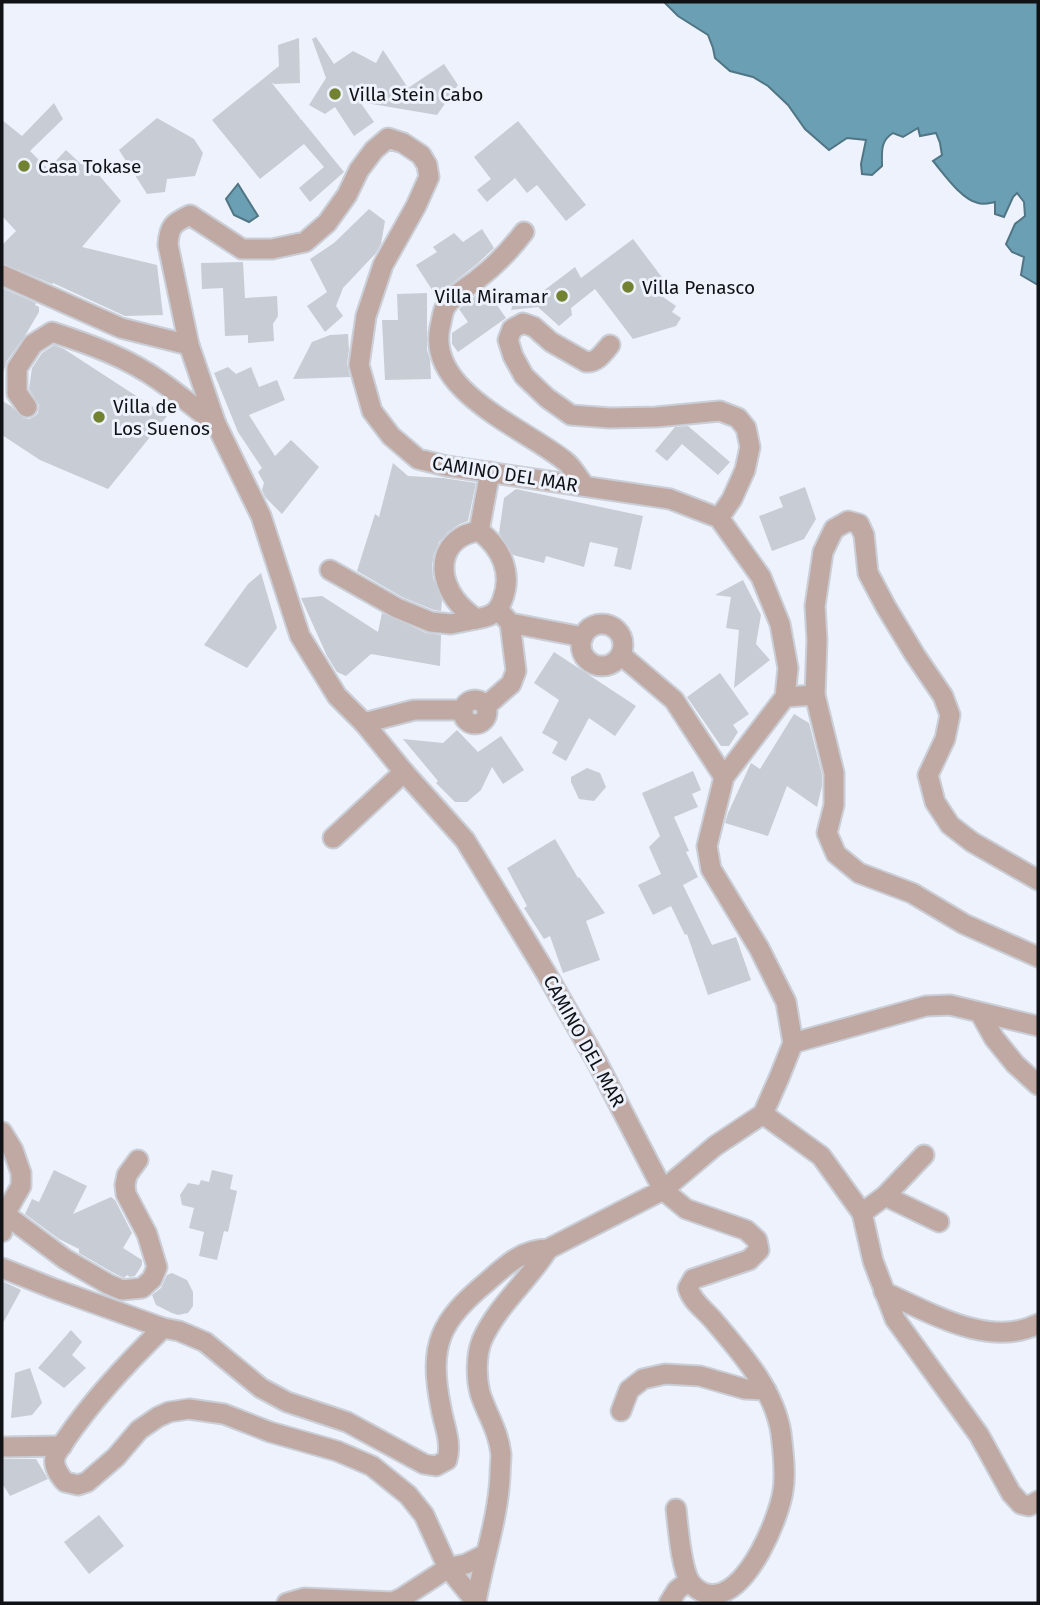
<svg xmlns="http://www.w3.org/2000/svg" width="1040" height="1605" viewBox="0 0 1040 1605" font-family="'Fira Sans',sans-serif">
	<rect width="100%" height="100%" fill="#edf2fc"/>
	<g fill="#6ba0b4" stroke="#507584" stroke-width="2">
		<path d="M664 2H1038V285L1021 275 1024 257 1012 252 1006 244 1015 224 1025 216 1024 202 1017 193 1013 197 1004 217 995 214V202C990 203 983 205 978 203 961 199 944 174 933 161L942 155 940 143 936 133 920 136 918 128 903 137 893 133C880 141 882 152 882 166L872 175 862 174 861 164 866 140 847 138 829 150 805 129 788 105 768 86 753 77 730 71 715 58 713 48 708 35 678 16Z"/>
		<path d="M238 184 258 216 249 222 234 215 226 199Z"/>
	</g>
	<g fill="#c7ccd5">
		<path d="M316 37 334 64 353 51 376 63 383 50 408 88 444 64 458 85 437 115 360 102 374 122 354 136 335 107 325 114 309 105 326 78 312 39Z"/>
		<path d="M299 38 300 83 274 84 271 82 300 118V120L301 119 344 172 310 202 299 188 324 167 304 144 260 179 212 120 279 66 278 45Z"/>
		<path d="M54 103 63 119 30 151 48 169 66 150 81 164 86 160 121 201 82 247 157 265 163 315 125 316 53 283 52 284 2 263V245L16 231 2 216V120L22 136Z"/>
		<path d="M157 118 194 139 203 153 195 176 167 179 165 192 147 194 119 150Z"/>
		<path d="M518 121 586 205 566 221 537 185 527 193 515 178 487 202 477 190 491 179 474 157Z"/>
		<path d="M369 209 385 221 381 244 376 253 343 288 336 306 343 316 325 332 307 306 327 292 310 259 334 243Z"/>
		<path d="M482 229 494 248 477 264 436 296 416 265 437 252 433 247 454 233 463 242Z"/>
		<path d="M633 239 667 284 656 292 676 306 672 312 681 318 676 326 633 339 595 289 571 308 572 315 559 326 538 307 511 310 516 294 534 298 575 267 581 278Z"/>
		<path d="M243 262 245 298 277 296 278 316 273 324 274 341 248 343V335L225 336 223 288 202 289 201 263Z"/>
		<path d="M2 288 36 303 35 305 39 307V312L26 334 7 361 2 376Z"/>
		<path d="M485 288 506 318 458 352 452 344V333L468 322 459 309Z"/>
		<path d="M427 293V350L430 359 431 379 385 380 382 320H398L397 294Z"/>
		<path d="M348 334 349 350 347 364 350 377 293 379 312 342 330 335Z"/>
		<path d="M54 345 64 349 167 416 108 489 40 460 2 435V401L11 406 23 418 29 419 35 416 38 413 39 405 29 389 32 368 42 353Z"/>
		<path d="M228 367 236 374 251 367 259 387 277 380 285 400 249 415 275 456 291 440 319 467 282 514 265 497 262 490 264 483 258 472 262 468 238 432 214 373Z"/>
		<path d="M688 426 730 462 718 475 682 444 667 461 655 451 675 427Z"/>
		<path d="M393 463 408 476 443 478 476 483 468 521 460 524 448 532 439 542 434 554 432 565 433 578 442 600 441 611 434 610 402 597 357 571 375 514 379 517Z"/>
		<path d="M805 487 816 519 804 539 772 551 759 516 783 507 779 497Z"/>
		<path d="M516 489 643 516 631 570 614 566 618 548 590 542 584 567 546 556 544 563 513 555 499 533 504 498Z"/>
		<path d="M261 573 277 628 247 668 204 645 248 584Z"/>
		<path d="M743 580 761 615 756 644 770 660 734 688 739 630 726 628 731 597 715 595Z"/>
		<path d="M322 596 378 632 382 613 426 633 441 635 440 666 371 654 346 676 337 672 327 656 301 598Z"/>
		<path d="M554 652 636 706 615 736 589 718 566 761 552 753 558 742 542 733 559 700 534 683Z"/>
		<path d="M720 673 749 714 733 725 738 732 729 746H721L687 697Z"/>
		<path d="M794 714 809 723 822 774V786L817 807 787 786 768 836 725 823 728 813 751 763 760 769Z"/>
		<path d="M457 730 478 752 501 736 524 770 503 784 492 767 481 790 467 802H455L436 783 438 781 403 739 443 743Z"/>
		<path d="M587 768 600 773 606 787 594 801 579 799 571 782V777Z"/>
		<path d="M693 771 701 790 692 794 698 807 674 817 689 851 686 852 698 877 683 885 712 945 736 937 751 980 708 995 687 934 685 935 671 906 653 915 638 885 661 874 649 847 660 836 642 793Z"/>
		<path d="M555 839 578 878 579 877 605 913 586 921 600 960 563 973 550 936 544 939 524 908 527 906 507 868Z"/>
		<path d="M54 1170 87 1186 73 1214 111 1197 115 1200 132 1233 123 1248 142 1260V1265L135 1276 130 1277 127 1275 124 1278 112 1272 79 1253V1249L59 1239 25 1214 32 1199 39 1202Z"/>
		<path d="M212 1170 233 1175 230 1189 237 1191 228 1232 224 1231 217 1260 199 1256 204 1232 189 1228 194 1208 182 1205 180 1195 188 1183 199 1185 201 1180 209 1182Z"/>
		<path d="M172 1273 187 1280 193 1292V1306L188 1313 178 1315 172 1313 156 1305 152 1295 161 1288 167 1275Z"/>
		<path d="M2 1281 21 1290 2 1325Z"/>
		<path d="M71 1330 82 1342 72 1355 86 1368 64 1388 38 1368Z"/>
		<path d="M30 1368 42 1403 32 1415 11 1418 15 1373Z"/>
		<path d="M2 1459H36L48 1479 10 1496 2 1483Z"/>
		<path d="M99 1515 124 1546 89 1574 64 1542Z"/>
	</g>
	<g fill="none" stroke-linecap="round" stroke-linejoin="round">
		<defs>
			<g id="minor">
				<path d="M524 232C511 249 496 265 479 278 468 287 454 294 446 306 442 312 442 320 440 327 426 391 524 428 565 461 573 467 578 478 585 486"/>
				<path d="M2 275 121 328 189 345"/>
				<path d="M610 345C603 353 597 363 586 362L551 342 534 327 523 323 512 329 508 340 513 356 524 376 547 398 571 415 610 418 656 417 720 411 738 418 746 428 750 447 745 470 732 499 719 518"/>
				<path d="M27 407 17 393V368L33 344 52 332C89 344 128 358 160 381 179 394 197 410 216 424"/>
				<path d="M479 531C502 548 513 574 502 601 497 614 489 617 476 619 468 613 461 607 455 599 435 570 442 537 479 531Z"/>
				<path d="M479 531 490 472"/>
				<path d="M330 570 397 608 431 622 451 624 476 619"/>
				<path d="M502 614 510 623 583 637"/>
				<circle cx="602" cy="645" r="21"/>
				<path d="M621 655 674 700 724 777"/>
				<path d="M815 695 817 640 815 606 823 552 834 529 848 521 859 524 864 535 868 573 886 607 915 655 943 696 950 715 945 739 928 775 935 802 950 825 972 842 1038 880"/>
				<path d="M785 697 815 695 834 773V805L827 833 836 854 859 873 912 893 964 924 1038 957"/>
				<circle cx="475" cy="712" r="12"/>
				<path d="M486 706 511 684 516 671 510 623"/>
				<path d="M364 723 414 710H462"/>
				<path d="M333 838 404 772"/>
				<path d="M980 1013 994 1038 1015 1064 1038 1085"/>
				<path d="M793 1043 926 1006 950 1005 1038 1026"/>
				<path d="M763 1114 821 1156 862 1213 873 1261 895 1319 979 1435 1011 1493 1021 1504 1029 1506 1038 1501"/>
				<path d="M2 1132 13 1150 21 1173V1186L5 1214 2 1232"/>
				<path d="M885 1196 939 1222"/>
				<path d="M2 1212 65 1259 108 1284 122 1290 142 1288 152 1279 157 1267 147 1234 126 1194 125 1185 127 1175 138 1160"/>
				<path d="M862 1213 885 1196 924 1155"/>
				<path d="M2 1268 52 1288 163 1328 179 1331 205 1342 261 1388 287 1402 347 1422 424 1464 436 1466 447 1460C452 1442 444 1426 441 1408 428 1344 440 1321 488 1281 506 1265 523 1249 548 1249L663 1190 715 1146 763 1114 779 1078 793 1043 786 1002 759 948 711 869 707 846 724 777 785 697 788 668 780 624 761 577 719 518 670 499 446 466 418 459 391 436 372 411 359 365 366 316 383 265 416 206 429 177 427 165 421 155 403 143 388 138 374 150 359 170 347 195 327 223 305 242 272 249H242L190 215C173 223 169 226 168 245L189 345 216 424 261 516 300 636 337 696 364 723 404 772 465 840 546 973 597 1062 663 1190 686 1209 746 1230 757 1240 759 1250 749 1260 693 1279 688 1288C692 1302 705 1310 714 1321 741 1353 774 1389 781 1433 783 1451 786 1473 783 1491 778 1521 749 1589 717 1594 707 1596 697 1591 690 1582 681 1568 678 1526 676 1509"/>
				<path d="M884 1292C930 1312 989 1349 1038 1324"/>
				<path d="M163 1328C128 1362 94 1398 66 1439 63 1444 56 1452 55 1458 53 1467 60 1476 65 1482L78 1485 87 1482 116 1457 139 1430 158 1417 169 1412 189 1409 224 1414 270 1432 337 1451 372 1466 408 1495 424 1515 448 1568 477 1603"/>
				<path d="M621 1411 629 1390 643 1379 665 1374 700 1376 745 1389 766 1390"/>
				<path d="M2 1447 62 1446"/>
				<path d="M476 1602C483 1560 498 1519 500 1476 500 1468 501 1461 501 1454 498 1429 487 1415 480 1393 476 1377 476 1355 482 1340 497 1306 529 1280 548 1249"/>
				<path d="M287 1603 304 1598 393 1602 402 1598 448 1568 466 1564 486 1554"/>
				<path d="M669 1603 677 1590 689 1581"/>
			</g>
		</defs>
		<use href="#minor" stroke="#caced7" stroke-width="23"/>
		<use href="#minor" stroke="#c0a9a3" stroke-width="19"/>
	</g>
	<g fill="#728230" stroke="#edf2fc" stroke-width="2.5">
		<circle cx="335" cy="94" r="7"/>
		<circle cx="24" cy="166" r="7"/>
		<circle cx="628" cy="287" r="7"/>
		<circle cx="562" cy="296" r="7"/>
		<circle cx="99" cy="417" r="7"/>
	</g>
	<g text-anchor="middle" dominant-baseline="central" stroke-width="6" stroke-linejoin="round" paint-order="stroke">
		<g font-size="19" fill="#111215" stroke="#edf2fc" text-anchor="start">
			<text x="349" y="94">Villa Stein Cabo</text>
			<text x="38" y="166">Casa Tokase</text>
			<text x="642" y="287">Villa Penasco</text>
			<text x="548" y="296" text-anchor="end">Villa Miramar</text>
			<text x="113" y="406">Villa de<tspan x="113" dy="22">Los Suenos</tspan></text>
		</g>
		<g font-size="19" fill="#111215" stroke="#edf2fc">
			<text transform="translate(505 474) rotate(9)">CAMINO DEL MAR</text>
			<text transform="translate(584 1041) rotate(61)">CAMINO DEL MAR</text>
		</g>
	</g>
	<rect width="1040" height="1605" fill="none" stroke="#111215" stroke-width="7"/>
</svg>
